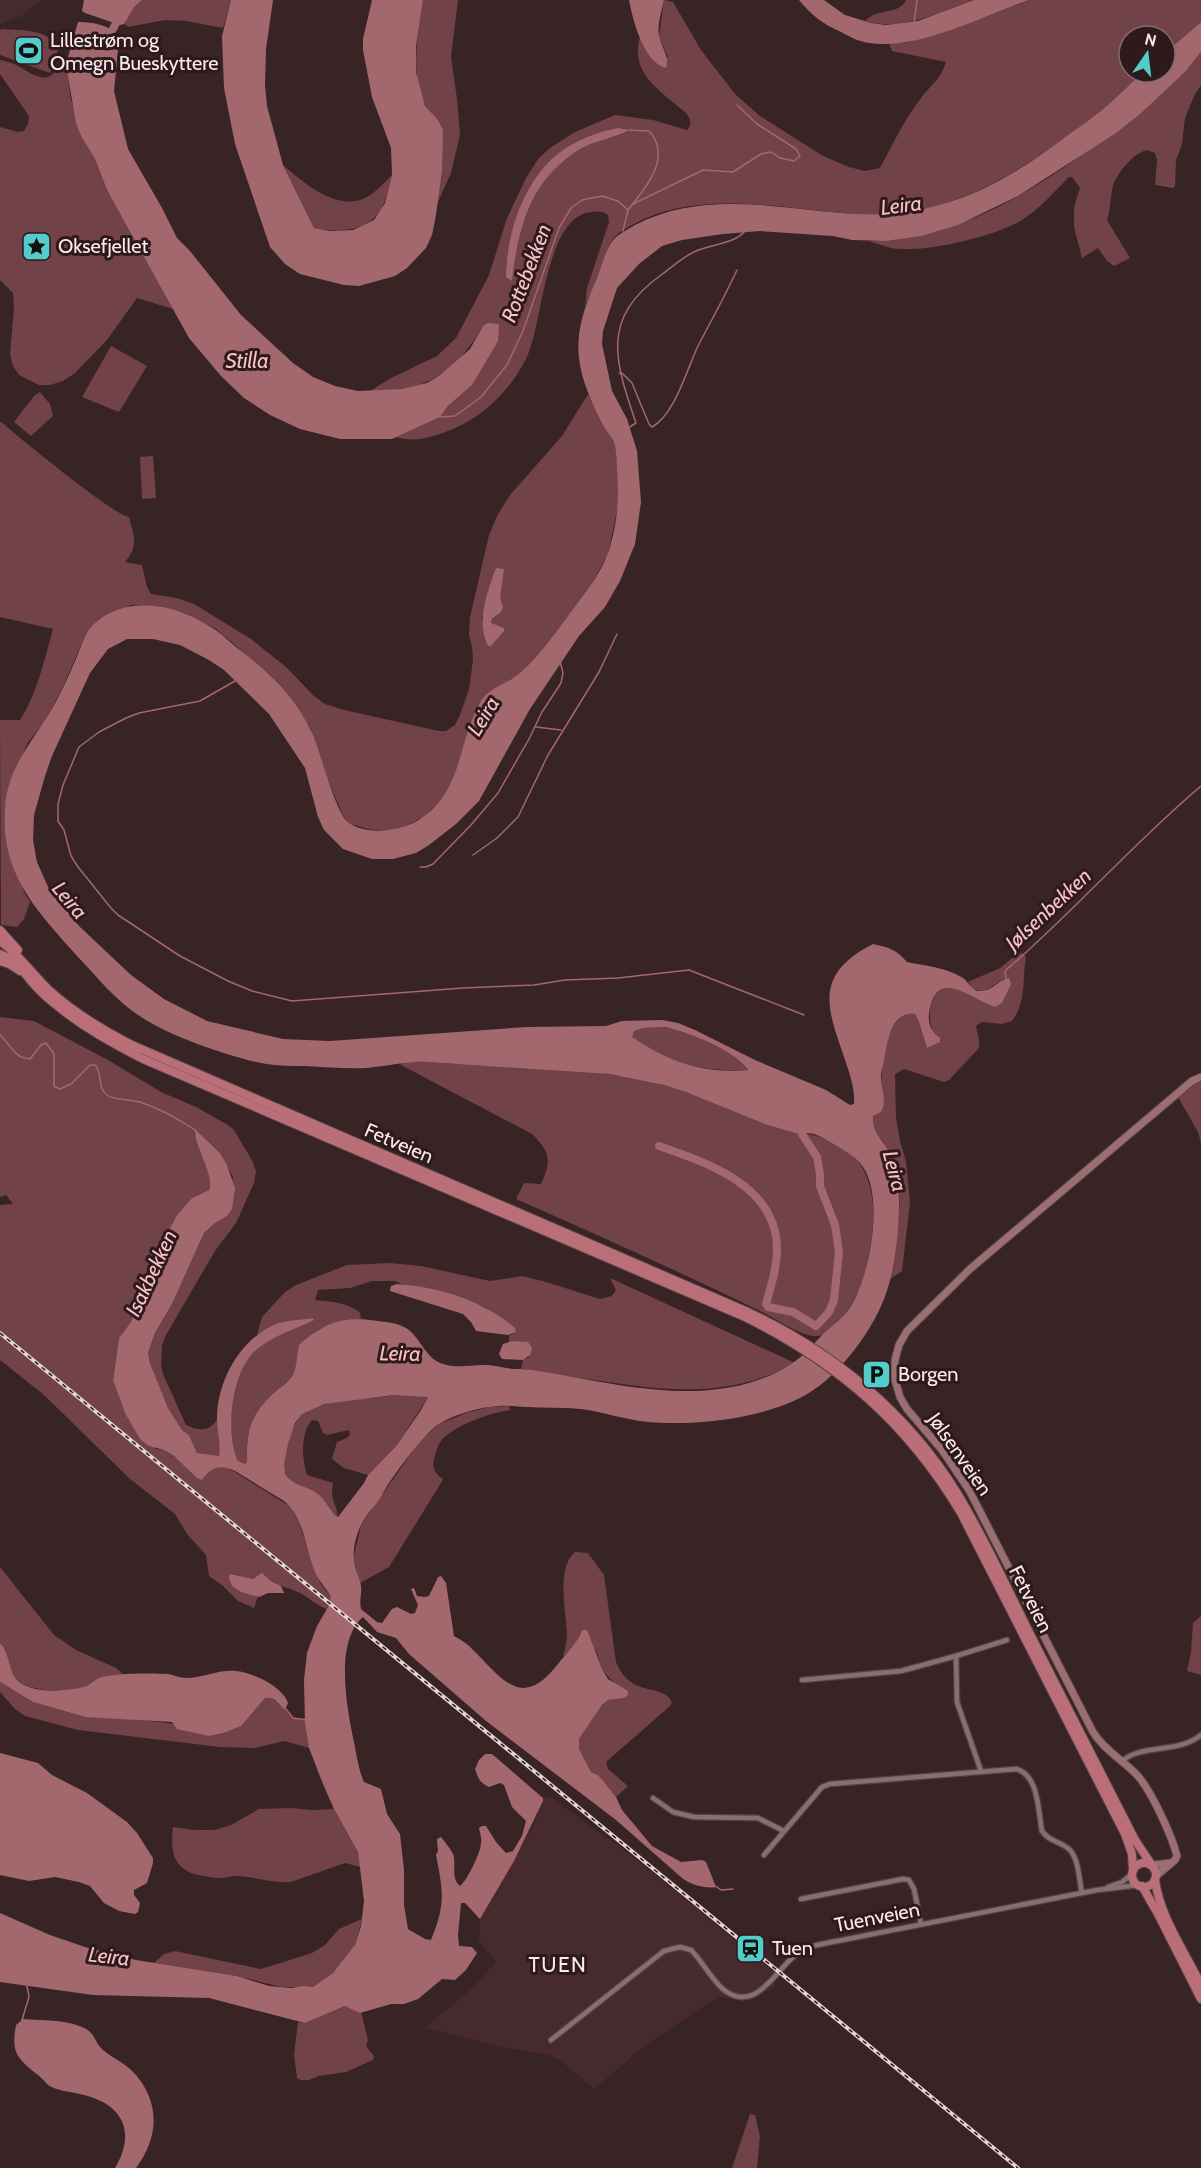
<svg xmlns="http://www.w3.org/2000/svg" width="1201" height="2168" viewBox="0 0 1201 2168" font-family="Cabin,sans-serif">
	<rect width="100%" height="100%" fill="#382325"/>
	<g fill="#462a2d">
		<path d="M0 0H41L22 16 0 24Z"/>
		<path d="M542 1797 551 1798 621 1847 689 1902 774 1972 775 1987 752 2000 743 2001 721 1997 702 2007 633 2054 631 2058 594 2089 561 2061 549 2055 502 2047 425 2028 472 1988 496 1962 479 1942 480 1918 530 1832 538 1814Z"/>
	</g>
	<g fill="#714247" fill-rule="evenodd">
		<path d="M142 0H231L223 28 186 21 165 20 128 27 124 23 134 6Z"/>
		<path d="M423 0H458L451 57 457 99 460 135 451 173 438 202 443 130C438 121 428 113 424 103 410 69 418 35 423 0Z"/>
		<path d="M664 0 673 2 701 50 735 94 760 116 823 156 849 167 865 171 880 168C893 144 905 118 922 97 933 82 939 82 946 62L892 51 889 43H905L950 30 1029 0H1201V22L1165 53V36H1129V72H1144C1132 81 1122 93 1111 103 1097 115 1082 125 1067 136 1029 164 986 192 940 205 909 214 873 216 841 213 768 206 684 188 619 233 606 243 605 264 598 278 594 288 588 297 585 307L587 288 609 222 608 215C603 211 597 211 591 212 545 217 543 323 527 357 511 389 486 415 453 429 434 437 415 443 395 437L440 417 448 406 472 385 483 326C457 371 424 394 370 391L389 379 437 356 456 338 489 275 507 218 527 176 539 158 550 148 575 132 615 115 653 120 687 130C692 124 691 119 686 113 663 92 629 75 640 37L654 60 668 57 659 37ZM628 131C613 136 598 140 584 147 531 175 519 225 512 281L506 276C506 237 520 199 545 168 549 163 555 156 561 152 578 144 609 137 628 131Z"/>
		<path d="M906 0H974C939 12 903 32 865 21 878 7 898 16 906 0Z"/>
		<path d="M3 29C24 31 45 28 58 47L56 60 50 73 0 55V30Z"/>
		<path d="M1201 52V85L1195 94 1185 118 1182 144 1176 160 1175 186 1173 188 1155 185 1157 160 1155 153 1147 150C1134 153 1119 171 1114 183 1110 194 1111 209 1107 220L1130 258 1114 266 1107 261 1098 248 1082 258 1074 227V207L1080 188 1072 177H1069C1055 191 1041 207 1025 218 999 236 922 254 891 248 883 246 876 243 868 241 987 240 1087 152 1174 82L1185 72Z"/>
		<path d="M0 60C5 61 10 62 14 64 29 71 49 90 58 65L67 67 70 95 81 136 95 159 107 190 161 284 173 309 137 298 107 340 75 373 63 381 50 385H39L19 375 13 366 10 354 14 307 13 293 0 280V127L18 132 24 131 28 124 29 116 0 74Z"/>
		<path d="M283 165C304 183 338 213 367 197 376 192 385 182 392 175 389 184 388 194 384 203 372 232 341 233 314 228Z"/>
		<path d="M111 346 147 366 119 412 82 397Z"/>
		<path d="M40 392 50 404 53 416 31 436 14 422 34 396Z"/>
		<path d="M588 394 616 447 619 487 618 506 608 554 589 589 541 652 516 678 496 688 473 722 453 781 443 798 426 815 401 829 387 831 367 829 348 823 342 813 329 783 310 728 304 718 270 675 216 629 187 614 159 606 131 605 87 632 62 689 44 722 27 744 5 805 6 832 24 892 30 902 24 919 17 927 1 925 0 720H20C38 692 44 660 53 629L0 617V421C17 436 115 516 129 517 134 537 139 545 125 562L142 565 147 587 151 594 177 598 194 604 251 639 286 667 314 696 325 704 344 710 439 731H446L455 725 460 715 469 689 473 660 472 647 469 634 470 617 489 535 498 514 510 495 562 436ZM487 597 500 598 497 616 492 619 491 624 504 628 485 631 482 619Z"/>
		<path d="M153 456 156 498 142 499 140 457Z"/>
		<path d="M1022 953 1026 957C1022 980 1027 1001 1012 1021L1002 1024 981 1022 976 1026 979 1040V1048L949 1080 944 1082 904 1069 895 1074 896 1118 900 1141 906 1162 910 1202 902 1271 890 1279C896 1242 904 1204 896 1166 892 1148 871 1135 873 1116L881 1111C881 1089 879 1009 915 1014L919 1022 927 1048 934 1034C925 1017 930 980 958 989 968 992 978 999 987 1004L1009 978C994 980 990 996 973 989L968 982 1000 968 1017 954Z"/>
		<path d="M0 1017 34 1021 108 1060 161 1092 196 1107 228 1125 234 1130 253 1162 256 1172 254 1183 236 1223 215 1251 166 1335 162 1345 161 1365 163 1374 186 1425C199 1431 208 1432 217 1420L221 1439 219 1457 197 1453 189 1435 182 1430 168 1408 150 1363 148 1353 155 1333 172 1304 204 1233 215 1223 227 1216 233 1177 220 1153 196 1130 194 1133C199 1146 214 1178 209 1190L192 1198 177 1215 155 1256 148 1287 138 1304 131 1322 119 1338 113 1379 125 1413 156 1449 164 1450 181 1461 198 1479 202 1480 209 1470 214 1467H227L291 1507 298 1520 320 1583 331 1597 327 1609C317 1606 311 1599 302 1594 287 1586 276 1587 263 1574L253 1579 232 1574 235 1589 258 1596 254 1608 238 1601 223 1586 209 1576 206 1555 187 1534 175 1514 130 1479 44 1395 0 1360V1205L13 1204 6 1195 0 1197Z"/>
		<path d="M666 1027C692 1034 732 1049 750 1070 699 1072 674 1064 631 1037L634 1031 644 1028Z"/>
		<path d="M401 1062H428C504 1067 591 1065 664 1085 711 1098 754 1121 801 1135 814 1129 856 1154 862 1167 880 1199 873 1238 865 1273 861 1291 839 1334 818 1336 801 1337 776 1318 760 1311 680 1272 598 1235 516 1199L524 1183 541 1184C552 1160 550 1152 532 1134L401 1065Z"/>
		<path d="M1201 1077V1143L1198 1132 1178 1097Z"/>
		<path d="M390 1263 421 1266 490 1281 522 1276 543 1281 600 1299 612 1296 616 1290 610 1278 795 1363C719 1405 647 1387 566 1376 551 1375 536 1370 521 1369L523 1360 529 1357 512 1341 509 1342V1335L515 1333V1328L483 1306 431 1289 403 1285 395 1281H372L350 1288 318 1290 315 1300C331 1302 348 1302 360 1313L361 1319 319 1329 299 1345C298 1354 297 1364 294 1372 291 1381 282 1386 275 1392 251 1413 246 1431 247 1462L245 1464 238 1461C225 1434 230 1374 254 1352 270 1336 294 1330 314 1319L313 1318 277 1324 257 1335 262 1317 285 1292 296 1285 347 1265Z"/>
		<path d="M394 1395H424L428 1397 397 1445 368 1475 344 1468 332 1459 337 1442 347 1438 350 1435 349 1430 327 1435 323 1433 318 1421 312 1420C300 1434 302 1458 307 1475L333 1483C330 1501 336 1501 338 1516 327 1512 323 1497 312 1491 303 1486 289 1485 285 1474 279 1458 293 1418 307 1410 325 1400 371 1399 394 1395Z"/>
		<path d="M509 1406 510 1410C490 1413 454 1425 441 1441 437 1446 436 1453 434 1459 432 1468 435 1474 443 1479L441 1483 389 1567 360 1583 353 1559 361 1525 419 1442 439 1424 466 1413 489 1407Z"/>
		<path d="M575 1552 588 1553 604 1575 616 1662C631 1699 662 1682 672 1702L670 1706 606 1762 608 1769 628 1786 616 1797 598 1775 591 1772 579 1749V1739L602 1705 608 1700 624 1698 615 1684 603 1671 597 1653 582 1630 577 1642 563 1657C565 1649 567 1641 567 1634 566 1611 556 1568 575 1552Z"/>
		<path d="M0 1567 54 1635 76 1650 116 1668 124 1675C116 1676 105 1675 97 1679 93 1681 89 1685 85 1687 69 1692 31 1693 18 1680 8 1671 10 1654 0 1643Z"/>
		<path d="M1201 1616V1675L1187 1671 1191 1652 1193 1623Z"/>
		<path d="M0 1682 33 1702 85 1717 126 1718 174 1724 268 1697 279 1702 291 1717 305 1720 309 1748 285 1741 254 1748 220 1747 78 1730 25 1716 15 1709 0 1692Z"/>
		<path d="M291 1808 312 1810 334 1809 358 1852 361 1867 345 1863 291 1882C272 1884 254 1876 235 1876 230 1876 226 1878 221 1878 183 1876 168 1866 173 1827L194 1830H215L231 1825 259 1809Z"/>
		<path d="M362 1919 355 1945 349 1956 333 1973 313 1987H281L237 1976 154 1963 164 1954 175 1951 261 1969 312 1953 325 1945 339 1929Z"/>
		<path d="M345 2006 361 2012 368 2040 366 2046 374 2056 373 2060 346 2072 319 2076 309 2080H301L297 2078 294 2055 298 2022 305 2023Z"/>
		<path d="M750 2114 755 2115 760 2136 757 2168H732Z"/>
	</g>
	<g fill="#a3686e" fill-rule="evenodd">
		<path d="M84 0H142L134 7 124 24 120 25 85 13 82 11Z"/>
		<path d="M231 0H273L266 49 265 85 267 106 283 165 314 228 330 231 353 230 374 220 385 203 392 175 391 148 372 97 363 50V39L372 0H423L416 46V72L425 106 438 120 443 130 442 170 436 215 432 235 426 248 407 268 395 276 359 286 344 285 300 274 285 264 270 247 235 144 224 88 222 36Z"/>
		<path d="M629 0H664C662 10 657 24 659 35 661 48 670 55 666 68 643 62 633 20 629 0Z"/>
		<path d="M799 0H824L845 15 871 23 886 25 918 21 974 0H1029C982 16 914 53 864 42 855 40 847 35 839 31 823 24 810 14 799 0Z"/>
		<path d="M78 22C94 22 115 26 119 40L114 91 128 149 162 208 177 238 190 251 241 315 293 363 313 377 335 386 358 391 402 389 427 383 440 375 470 349 483 326 488 323 499 324 498 341 472 385 448 406 440 417 392 439H340L300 429 270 415 244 398 221 376 189 338 107 190 95 159 81 136 76 123 67 71 68 57Z"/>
		<path d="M1201 22V52L1185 72 1140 114 1116 133 1018 196 958 225 921 236 886 241 852 240 833 236 760 231 723 234 682 240 662 246 639 264 617 288 603 331 602 344 612 391 627 419 637 451 641 502 635 544 620 581 605 607 579 636 530 709 479 801 456 824 429 845 416 853 393 859H372L343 849 324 830 318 817 305 768 269 714 224 670 209 660 180 645 153 639H127L108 649 90 673 52 756 45 776 34 815 33 840 37 862 49 889 79 926 131 975 164 999 207 1021 283 1039 330 1041 526 1027 606 1026 622 1021 662 1020 678 1023 695 1030 755 1060 826 1090 850 1105 854 1104C855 1093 852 1082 849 1072 832 1017 806 978 873 944 888 947 897 950 907 962 927 966 945 967 963 978 968 982 971 988 977 991 994 992 995 981 1009 978L1011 984 1002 1003 995 1007C970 999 936 965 929 1014 928 1024 931 1032 940 1038V1042L927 1048 919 1022 915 1014C892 1011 888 1039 885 1055 884 1062 882 1068 881 1074 880 1085 886 1097 883 1107 882 1113 877 1114 873 1116 871 1135 891 1147 895 1164 904 1197 897 1268 884 1299 870 1335 835 1381 800 1398 758 1419 694 1426 648 1422 626 1420 604 1412 581 1409 563 1407 545 1408 527 1407 517 1407 509 1405 499 1406 480 1407 455 1414 439 1424 424 1433 390 1479 382 1495 378 1503 371 1509 366 1517 358 1527 352 1548 354 1560 354 1569 360 1577 361 1586 362 1594 359 1601 361 1609L377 1622 382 1623 392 1609 397 1607 411 1614 415 1613 418 1605 411 1589 414 1588 417 1596 424 1597 429 1596 438 1577 441 1576 446 1583 454 1636C461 1640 468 1644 473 1650 503 1679 521 1711 558 1664 566 1653 578 1643 582 1630H587L603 1671 608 1679 628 1691V1695L624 1698 608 1700 602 1705 579 1739V1749L591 1772 598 1775 604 1782 616 1797 622 1810 652 1846 681 1862 702 1860 706 1862 716 1887C706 1889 691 1885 682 1878L616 1820 486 1721 409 1654 396 1638 377 1632 363 1617C334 1642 347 1709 354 1742 357 1756 358 1768 364 1782L381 1789 387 1814 400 1834 404 1870V1905L408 1929 425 1939 431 1940C446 1904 443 1891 436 1855L438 1851 437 1839 441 1837C445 1842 450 1848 453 1854 457 1865 450 1877 460 1886 467 1881 481 1852 481 1843 482 1839 480 1833 479 1828L482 1826H486L496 1842 506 1853 513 1851 522 1836 526 1821 512 1807 504 1785 500 1783 489 1787C480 1783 478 1778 475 1769L479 1760 485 1754H492L543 1798V1801L514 1861 480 1919 465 1903H461L458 1935 459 1946 472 1947 477 1953 466 1970 455 1980 442 1979 418 1999 404 2004H391L360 2013 345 2006 305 2023 209 1998 93 1995 0 1982V1913L50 1935 85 1947 136 1960 237 1976 269 1986 291 1988 303 1986 313 1987 333 1973 355 1945 361 1926 364 1901 358 1852 334 1809 323 1784 309 1748 305 1724 304 1680 307 1653 317 1626 328 1607 331 1597C327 1589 320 1583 316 1574 305 1550 305 1518 284 1501L235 1471C220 1464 211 1467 202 1480L198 1479 174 1456 164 1450 149 1446 140 1439 125 1413 113 1380 119 1338 131 1322 138 1304 148 1287 155 1256 177 1215 192 1198 209 1190C215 1175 193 1144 195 1129L220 1153 227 1165 235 1188 232 1209 227 1216 215 1223 204 1233 172 1304 155 1333 148 1353 150 1363 168 1408 182 1430 189 1435 197 1453 219 1456C221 1443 217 1432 217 1419 217 1381 240 1339 276 1324 287 1320 301 1320 313 1318L314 1320C294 1330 271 1336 254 1352 231 1374 225 1434 238 1461L245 1464 247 1462C246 1431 251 1413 275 1392 282 1386 291 1381 294 1372 297 1364 297 1354 299 1345 325 1322 344 1316 378 1321 386 1322 397 1323 404 1327 422 1336 424 1361 447 1365 459 1368 471 1365 483 1365 494 1365 504 1368 514 1369 520 1369 526 1369 532 1370 607 1381 687 1406 761 1379 780 1372 796 1363 810 1348 814 1344 818 1339 822 1335 833 1325 844 1318 851 1306 870 1276 886 1192 860 1163 853 1155 839 1147 830 1142 821 1137 811 1130 801 1135L765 1124 686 1092 664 1085 610 1074 428 1062C407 1061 388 1066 367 1068 346 1069 326 1067 305 1066 288 1066 273 1066 256 1062 222 1054 170 1036 141 1017 116 1001 99 979 79 958 38 912 0 875 5 808 7 773 26 749 45 720 58 700 69 676 78 654 79 652 86 633 88 631 92 625 100 619 106 615 140 596 180 607 211 627 222 633 230 643 240 650 268 671 297 699 312 733 321 752 335 813 349 823 368 836 403 831 420 819 464 790 457 742 481 701 490 687 508 684 520 673 539 656 553 636 568 616 585 593 604 571 611 543 618 518 619 494 617 469 617 464 616 449 615 445 612 437 606 431 602 423 575 369 569 341 595 283 602 269 604 250 615 238 620 233 629 229 635 225 700 191 772 207 841 213 873 216 908 214 939 205 986 193 1030 164 1068 135 1082 125 1095 116 1108 105 1121 94 1131 82 1144 72H1165V53ZM666 1027C692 1034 732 1049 749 1070 702 1074 670 1062 632 1037L634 1031 644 1028ZM394 1395 428 1397 421 1410 397 1445 368 1475 364 1483 338 1517C330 1512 327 1502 319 1495 308 1485 295 1488 285 1474L284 1464 288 1444 295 1423 302 1414 324 1404Z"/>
		<path d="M618 128 629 130C615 138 597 140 582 148 530 179 519 225 512 281L506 277C506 234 524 180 559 153 576 140 597 132 618 128Z"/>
		<path d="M496 568 504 569 500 598 503 607 501 612 492 619 491 623 504 628V631L491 646H488C476 621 487 593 496 568Z"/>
		<path d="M397 1284C403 1285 409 1285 416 1286 451 1291 489 1305 515 1328L516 1332 508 1335 476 1331 471 1322 463 1314 390 1291 391 1286Z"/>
		<path d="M512 1341 528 1342 532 1348 530 1355 523 1360 502 1359 499 1354 503 1344Z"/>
		<path d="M262 1573 271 1581 281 1586 284 1593H268L259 1597C246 1593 230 1592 229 1576L231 1574 253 1579Z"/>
		<path d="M0 1643C11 1654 8 1675 21 1683 38 1694 65 1691 84 1687 90 1685 94 1680 99 1678 112 1673 154 1673 168 1674 174 1675 180 1678 186 1678 200 1678 213 1672 227 1671 245 1668 282 1685 288 1703L285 1710C279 1704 275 1696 265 1698L241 1726 223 1733 209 1736 177 1729 172 1722 85 1717 33 1702 0 1682Z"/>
		<path d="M0 1753 38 1763 52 1775 87 1793 127 1822 137 1833 153 1858V1863L147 1883 134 1890V1895L140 1903 138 1912 135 1914 119 1911 104 1903 90 1886 79 1882 55 1877 29 1881 0 1875Z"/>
		<path d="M23 2019C43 2021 64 2019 82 2027 96 2033 94 2042 103 2050 114 2059 127 2064 136 2075 161 2105 158 2139 136 2168H115C136 2133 124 2105 84 2095 73 2092 57 2091 48 2085 45 2082 42 2078 38 2075 17 2058 11 2053 16 2025Z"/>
	</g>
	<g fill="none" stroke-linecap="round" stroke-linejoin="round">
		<g stroke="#a3686e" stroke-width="1.5">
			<path d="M914 23 917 0"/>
			<path d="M633 204 703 170 733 172 761 154 771 152 780 158 794 161 800 156 796 149 757 124 737 105"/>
			<path d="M628 210C645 189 673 157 649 131L629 130"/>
			<path d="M619 373H622L632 383 649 424 652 427C675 414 687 369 698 346 711 321 725 296 737 270"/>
			<path d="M440 417 455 416 481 397 507 365 523 331 559 228 571 208 582 200 602 196 618 201 628 210 623 231"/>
			<path d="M628 428 636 423C615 361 600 319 661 275 672 267 684 256 696 251 712 244 735 244 746 230"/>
			<path d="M235 681 200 701 139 713 126 718 99 732 79 747 63 785 58 804V821L64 830 71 856 78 867 111 908 118 915 180 956 228 981 252 991 292 1001 463 988 534 985 565 980 618 978 689 970 804 1015"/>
			<path d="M536 727 561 730"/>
			<path d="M473 855 497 838 518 817 548 755 599 672 617 634"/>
			<path d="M420 867H426L433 864 471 825 498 793 529 739 542 712 561 683 563 673 560 661"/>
			<path d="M1006 979 1005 971C1073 913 1132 844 1201 786"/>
			<path d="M0 1035C11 1045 14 1058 30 1059L41 1045 46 1043 54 1054V1086L60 1089 71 1084 90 1065H95C103 1073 97 1088 107 1095 116 1101 130 1099 140 1102 161 1109 177 1118 195 1130"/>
			<path d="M286 1709 293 1718 307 1720"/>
			<path d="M714 1885 721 1890 733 1889"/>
			<path d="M22 2020 29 1997 27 1986"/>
		</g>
		<g stroke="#a3686e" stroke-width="8">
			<path d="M113 29 116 23"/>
			<path d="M802 1134 817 1157 820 1174V1186L835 1225 839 1252 834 1300 829 1312 816 1326"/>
			<path d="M659 1146C708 1163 777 1186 777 1249 777 1268 771 1286 766 1304L768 1307 793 1312 816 1326"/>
		</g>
		<defs>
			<g id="minor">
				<path d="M802 1680 901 1671 956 1656"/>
				<path d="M1122 1761C1144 1743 1178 1754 1201 1735"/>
				<path d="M981 1771 957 1702 956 1656 1007 1640"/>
				<path d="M653 1798 673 1812 694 1817 758 1818 784 1831"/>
				<path d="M764 1855 822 1787 830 1784 1016 1769C1039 1775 1038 1811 1042 1831 1049 1842 1061 1841 1070 1850 1079 1860 1079 1880 1082 1893"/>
				<path d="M1108 1887 1122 1882 1132 1874"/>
				<path d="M801 1899 903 1879 909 1880 914 1889 921 1924"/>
				<path d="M551 2040 664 1951 680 1947 691 1950C703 1962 711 1979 724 1990 754 2013 774 1974 792 1958 800 1952 808 1948 817 1945L1097 1890 1139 1885"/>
			</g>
			<g id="secondary">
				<path d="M1152 1865 1170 1863"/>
				<path d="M1156 1876 1175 1860 1177 1856C1172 1836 1151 1790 1137 1775 1123 1760 1104 1750 1093 1732L969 1490 942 1450 907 1409 900 1397 895 1380V1360L899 1345 907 1331 970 1269 1192 1081 1201 1077"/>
			</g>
			<g id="trunk">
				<path d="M0 930 18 950"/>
				<path d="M0 941C20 955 33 975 50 991 74 1013 103 1030 132 1045L748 1312C833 1352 907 1412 957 1493 984 1537 1005 1584 1028 1630 1064 1700 1100 1770 1135 1840L1151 1864"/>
				<path d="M0 954C16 960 21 969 31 981 38 989 46 997 55 1004 81 1026 112 1043 143 1059L745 1317C839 1364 907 1423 961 1513L1125 1834 1132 1854 1133 1870"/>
				<path d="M0 961 9 964 20 971"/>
				<circle cx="1144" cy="1875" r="12"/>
				<path d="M1155 1880C1160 1917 1185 1952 1201 1985"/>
				<path d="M1142 1886 1158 1914 1201 1999"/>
			</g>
		</defs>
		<use href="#minor" stroke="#544243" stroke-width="7"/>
		<use href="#secondary" stroke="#544243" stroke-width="9"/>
		<use href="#trunk" stroke="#544243" stroke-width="10"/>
		<use href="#minor" stroke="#886e70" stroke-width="4.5"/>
		<use href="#secondary" stroke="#9b6e73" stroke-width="7"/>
		<use href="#trunk" stroke="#ba6f78" stroke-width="8"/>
		<defs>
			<path id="rail" d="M0 1333 1018 2168"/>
		</defs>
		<use href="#rail" stroke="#e5d4d5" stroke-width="4"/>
		<use href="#rail" stroke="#2e191c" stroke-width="1.5" stroke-dasharray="4.5" stroke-linecap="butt"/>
	</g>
	<defs>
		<symbol id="stadium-square" viewBox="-11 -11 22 22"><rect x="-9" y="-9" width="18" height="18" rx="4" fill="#53cdca" stroke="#2e191c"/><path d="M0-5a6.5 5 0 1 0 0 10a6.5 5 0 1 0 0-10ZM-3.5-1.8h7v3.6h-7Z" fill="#111"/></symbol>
		<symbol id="sight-square" viewBox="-11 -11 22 22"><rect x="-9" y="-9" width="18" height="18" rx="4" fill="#53cdca" stroke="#2e191c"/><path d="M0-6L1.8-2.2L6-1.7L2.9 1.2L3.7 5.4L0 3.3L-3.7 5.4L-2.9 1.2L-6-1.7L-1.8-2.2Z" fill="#111"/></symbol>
		<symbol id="parking-square" viewBox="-11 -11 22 22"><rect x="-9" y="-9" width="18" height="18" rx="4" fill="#53cdca" stroke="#2e191c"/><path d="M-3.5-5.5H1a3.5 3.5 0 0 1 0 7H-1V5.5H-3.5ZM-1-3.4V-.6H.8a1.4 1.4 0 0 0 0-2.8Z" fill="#111"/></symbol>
		<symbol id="station-square" viewBox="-11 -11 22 22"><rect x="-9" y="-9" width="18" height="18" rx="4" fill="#53cdca" stroke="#2e191c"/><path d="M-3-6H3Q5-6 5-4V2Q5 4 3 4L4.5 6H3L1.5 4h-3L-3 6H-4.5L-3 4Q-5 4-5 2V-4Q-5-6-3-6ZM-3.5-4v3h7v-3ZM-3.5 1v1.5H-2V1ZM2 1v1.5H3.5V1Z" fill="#111"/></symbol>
	</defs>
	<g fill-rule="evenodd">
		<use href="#stadium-square" x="12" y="34" width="33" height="33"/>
		<use href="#sight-square" x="20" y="230" width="33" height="33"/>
		<use href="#parking-square" x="860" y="1358" width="33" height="33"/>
		<use href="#station-square" x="734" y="1932" width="33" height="33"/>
	</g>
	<g text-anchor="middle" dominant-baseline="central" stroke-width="6" stroke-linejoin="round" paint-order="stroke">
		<g font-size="20" fill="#fbebec" stroke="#2e191c" text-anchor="start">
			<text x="50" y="40">Lillestrøm og<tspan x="50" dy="23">Omegn Bueskyttere</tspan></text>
			<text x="58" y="246">Oksefjellet</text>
			<text x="898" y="1374">Borgen</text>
			<text x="772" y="1948">Tuen</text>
		</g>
		<g font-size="20" fill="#fbebec" stroke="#2e191c">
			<text transform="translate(399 1143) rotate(23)">Fetveien</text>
			<text transform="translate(960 1454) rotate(55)">Jølsenveien</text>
			<text transform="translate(1031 1599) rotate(63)">Fetveien</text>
			<text transform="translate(877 1917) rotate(-11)">Tuenveien</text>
		</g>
		<g font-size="21" font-style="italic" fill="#f9c2c6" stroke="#2e191c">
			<text transform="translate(901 205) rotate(-7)">Leira</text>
			<text transform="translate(526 273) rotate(-69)">Rottebekken</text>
			<text x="247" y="360">Stilla</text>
			<text transform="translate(483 716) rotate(-59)">Leira</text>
			<text transform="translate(70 900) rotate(50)">Leira</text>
			<text transform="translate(1048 909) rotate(-43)">Jølsenbekken</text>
			<text transform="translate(895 1171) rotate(75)">Leira</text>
			<text transform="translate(151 1273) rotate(-65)">Isakbekken</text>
			<text transform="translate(400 1353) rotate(1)">Leira</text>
			<text transform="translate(109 1956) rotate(6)">Leira</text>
		</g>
		<g font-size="21" letter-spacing="1.5" fill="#fbebec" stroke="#2e191c">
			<text x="558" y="1964">TUEN</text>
		</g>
	</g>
	<g transform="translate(1147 54) rotate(14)"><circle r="28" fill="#2e191c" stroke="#806d6f" stroke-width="1.5"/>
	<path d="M0-4.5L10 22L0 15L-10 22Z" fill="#53cdca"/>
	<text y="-9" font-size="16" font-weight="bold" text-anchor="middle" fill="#fbebec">N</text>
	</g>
</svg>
